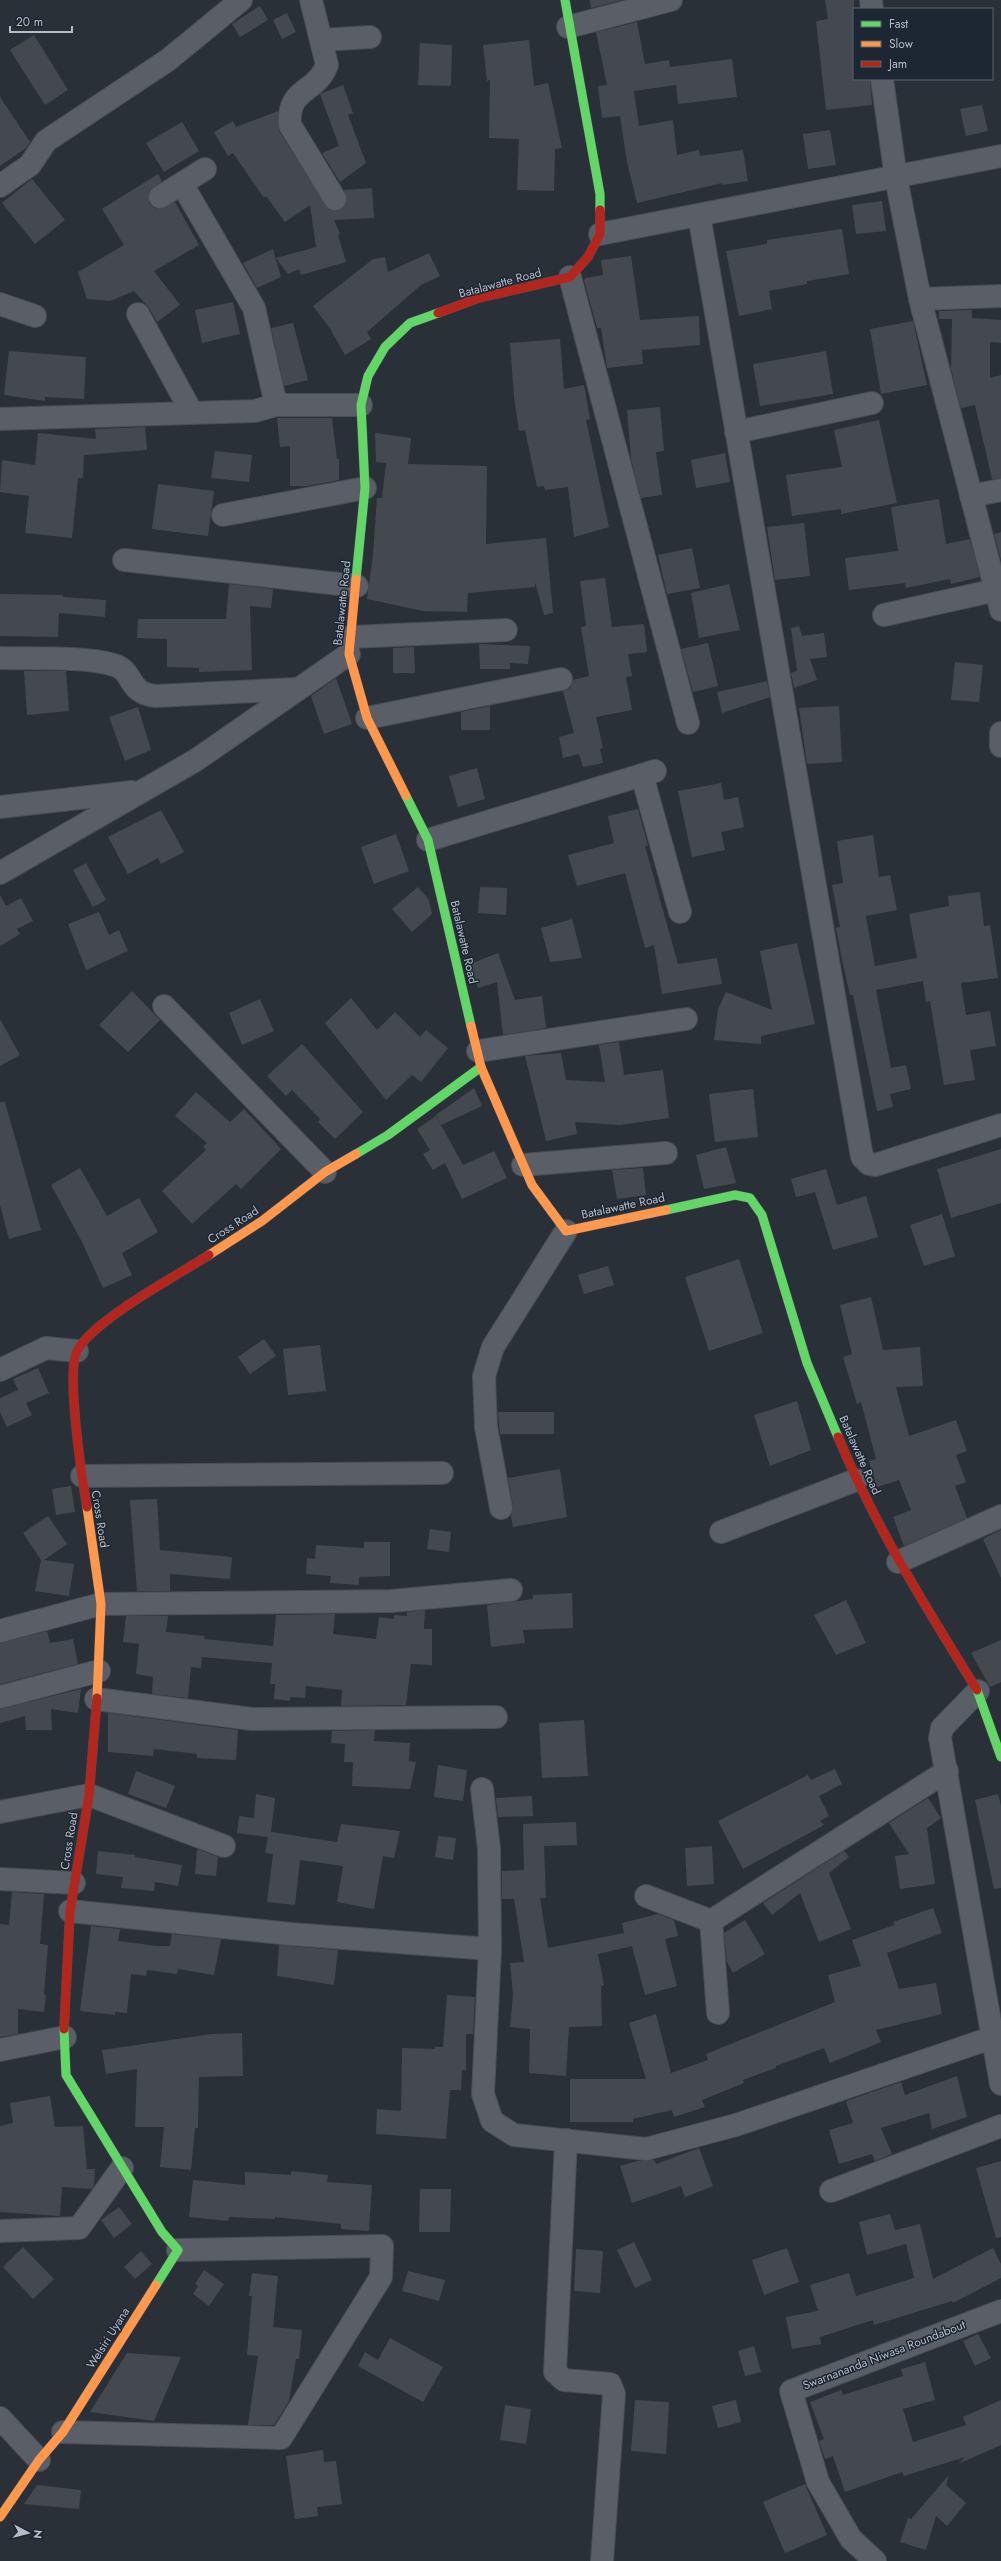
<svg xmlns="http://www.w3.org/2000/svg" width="1001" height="2561" viewBox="0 0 1001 2561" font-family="Jost,sans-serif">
	<rect width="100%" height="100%" fill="#2a3038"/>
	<g fill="#444950">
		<path d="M590 0H622L591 8Z"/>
		<path d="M825 0H854V79H870L872 105 826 110 816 21 828 19Z"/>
		<path d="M260 6 268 20 240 37 232 24Z"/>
		<path d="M287 13 296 32 282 39 273 20Z"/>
		<path d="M637 22 645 64 669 60 670 67 732 59 737 97 678 104 676 85 634 91 639 126 673 120 677 155 699 150 700 156 743 150 748 181 722 185V183L637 203 627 162 620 116 602 118 598 86 607 85 596 32Z"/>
		<path d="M34 35 68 90 45 105 10 50Z"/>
		<path d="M529 40 534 86 548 83 562 148 555 149 554 191 517 190 519 139 489 138 490 80 487 81 483 45Z"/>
		<path d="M420 43 452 45 451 86 418 85Z"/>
		<path d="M343 85 353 113 348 115 366 163 340 182 322 153 339 146 320 94Z"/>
		<path d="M0 97 30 142 26 148 0 166Z"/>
		<path d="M982 105 988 131 966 136 960 109Z"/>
		<path d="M278 111 279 131 329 210 336 211 346 205 347 198 344 190 372 188 374 218 334 220 340 234 338 235 346 262 301 275 299 269 288 274 276 258 316 247 310 205 285 222 266 196 264 198 233 153 228 156 214 132 233 121 236 127Z"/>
		<path d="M182 122 199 151 164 172 146 143Z"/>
		<path d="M830 130 836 165 808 169 803 134Z"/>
		<path d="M158 174 162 181 149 191V203L154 208 161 209 175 202 199 245 154 271 180 305 157 322 149 308 134 291 110 301 87 299 78 272 124 245 102 209Z"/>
		<path d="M32 179 65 220 35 244 2 203Z"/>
		<path d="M882 201 886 231 856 234 852 205Z"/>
		<path d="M842 229 849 274 807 281V284L769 291 772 309 739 316 726 251 767 244V240Z"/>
		<path d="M273 249 281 277 257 288 243 263Z"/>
		<path d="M429 253 440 276 421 285 367 332 371 339 345 355 329 327 313 306 373 259 385 257 388 272Z"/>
		<path d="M631 256 640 320 699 316 700 345 642 350 643 364 607 368 601 328H597L584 280 586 278 603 275 601 260Z"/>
		<path d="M233 302 240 334 202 343 195 310Z"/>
		<path d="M972 310V318L1001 320V343L990 342V378L1001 375V478L992 479 975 405 961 408 951 369 952 319H939V311Z"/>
		<path d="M913 321 927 385 881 394 870 329Z"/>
		<path d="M293 323 308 380 284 386 271 328Z"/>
		<path d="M560 339 564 389 584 385 590 419 586 420 609 527 574 537 568 487 545 490 544 486 537 487 525 430 519 431 514 397 510 343Z"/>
		<path d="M9 351 86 357 84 399 45 397V401L4 395Z"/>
		<path d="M826 351 833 394 760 406 753 364Z"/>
		<path d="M660 407 664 451 656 452 662 495 641 498 631 459 627 410Z"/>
		<path d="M277 418H332L337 459H339V480L307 486H290V446L280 447Z"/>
		<path d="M879 420 897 503 841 514V509L792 516 786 475 842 467 834 430Z"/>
		<path d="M145 427 147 450 84 455 83 478H78L72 538 25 533 29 496 0 492 2 460 35 465 38 433 96 439 95 429Z"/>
		<path d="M375 433 411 438 408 464 487 466 486 544 546 538 553 613 544 615 535 582V587L468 593 467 612 423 611 367 599 373 555 377 498H382L386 463 376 462Z"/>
		<path d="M215 451 252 455 249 482 211 478Z"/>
		<path d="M725 453 730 482 696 488 691 460Z"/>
		<path d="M158 484 214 491 208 536 152 529Z"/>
		<path d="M939 499 946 544 970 539 980 577 951 584 950 579 906 588 905 583 849 590 845 558 898 551 891 507Z"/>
		<path d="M804 523 810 576 775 580 767 527Z"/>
		<path d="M1001 532V560L994 534Z"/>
		<path d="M692 548 700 588 667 594 658 555Z"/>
		<path d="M605 578 612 627 644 624 647 652 628 654 632 676 626 677 632 710 596 717 603 748 600 749 603 763 583 767 579 754 563 758 559 737 574 733 563 691 570 688 573 680 589 676 581 627 586 626 580 581Z"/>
		<path d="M229 584 273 589 271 608 250 606 252 670 199 672V668L167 667V639L137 638 138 619H226Z"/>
		<path d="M729 584 740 630 699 638 691 593Z"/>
		<path d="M0 594 63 595V597L106 600 105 617 59 613 58 637 0 636Z"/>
		<path d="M799 626 802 636 824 633 827 657 810 659 817 680 794 688 791 673 797 671 791 628Z"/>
		<path d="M708 643 718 686 693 692 681 649Z"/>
		<path d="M479 644 530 646 528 664 510 663V669H480Z"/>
		<path d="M414 647 415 673H393V648Z"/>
		<path d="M955 662 983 665 979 702 951 700Z"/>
		<path d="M24 671H66L69 711 27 715Z"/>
		<path d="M336 678 352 724 324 734 311 696Z"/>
		<path d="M767 681 770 697 722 713 717 692Z"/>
		<path d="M490 706V730H461V712Z"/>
		<path d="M839 706 842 762 807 764 799 708Z"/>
		<path d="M138 707 151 750 125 761 109 717Z"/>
		<path d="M477 768 485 799 458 807 449 776Z"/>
		<path d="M721 783 724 800 738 797 744 827 721 832 725 850 692 857 678 791Z"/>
		<path d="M638 809 648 846H645L678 964 717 958 722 984 662 994 654 945 645 948 625 873 577 886 568 855 614 843 608 816Z"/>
		<path d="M161 810 184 852 161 864 158 858 128 874 108 837Z"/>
		<path d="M396 834 409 871 374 884 361 847Z"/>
		<path d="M873 835 879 877 890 875 897 910 866 916 875 966 917 958 909 914 949 906 948 896 980 892 984 926 990 925 998 978 961 983 966 1015 990 1011 996 1046 970 1050 975 1080 944 1085 930 1001 926 1002 923 981 876 990 891 1068 906 1065 911 1089 890 1094 893 1107 877 1111 853 995H850L842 960 836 928 840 927 832 885 843 883 837 841Z"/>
		<path d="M86 863 106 900 93 907 73 870Z"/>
		<path d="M418 887 429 900 432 914 412 932 392 909Z"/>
		<path d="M480 887 507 888 506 915 478 913Z"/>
		<path d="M0 895 6 906 21 898 33 921 17 929 20 934 0 946Z"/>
		<path d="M99 912 109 935 119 930 128 951 86 970 68 924Z"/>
		<path d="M572 919 582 958 550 962 541 928Z"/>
		<path d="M797 943 815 1024 761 1036V1044L714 1040 718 1009 726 992 772 1010 760 951Z"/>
		<path d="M498 953 515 1000 542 996 546 1028 503 1035 497 982 478 988 470 964Z"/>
		<path d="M132 991 160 1020 128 1052 99 1025Z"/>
		<path d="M351 998 377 1030 395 1012 420 1037 426 1030 448 1048 421 1082 412 1075 386 1100 325 1023Z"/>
		<path d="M260 999 274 1031 242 1045 229 1013Z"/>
		<path d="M0 1019 20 1055 0 1066Z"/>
		<path d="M619 1042 624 1075 663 1070 669 1118 620 1125 575 1122 577 1134 546 1141 525 1056 561 1053 566 1080 605 1082 599 1045Z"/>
		<path d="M302 1044 363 1112 335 1139 318 1122 320 1119 292 1090 286 1096 267 1076Z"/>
		<path d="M474 1088 482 1106 441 1125 436 1115Z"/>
		<path d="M753 1089 758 1137 715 1142 709 1094Z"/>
		<path d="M196 1092 230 1122 244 1109 281 1149 241 1189 236 1184 192 1224 162 1191 206 1150 203 1147 207 1143 175 1116Z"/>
		<path d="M0 1102H5L41 1230 9 1239 0 1205Z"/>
		<path d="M436 1116 463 1165 494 1151 507 1178 462 1199 445 1163 433 1170 423 1154 430 1150 417 1129Z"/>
		<path d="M726 1147 736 1183 704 1189 696 1155Z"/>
		<path d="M1001 1149V1203L951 1218 937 1169Z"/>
		<path d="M80 1168 107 1216 139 1198 158 1232 122 1253 132 1275 103 1288 82 1242 51 1185Z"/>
		<path d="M643 1168 646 1195 617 1199 612 1170Z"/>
		<path d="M826 1169 837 1205 866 1196 878 1237 833 1250 815 1192 796 1197 791 1179Z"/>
		<path d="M942 1214 955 1256 924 1266 910 1225Z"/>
		<path d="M739 1259 763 1333 709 1351 685 1277Z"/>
		<path d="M608 1266 614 1285 584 1294 578 1275Z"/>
		<path d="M871 1297 883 1350 920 1347 923 1386 896 1387 909 1436 956 1420 967 1451 956 1455 966 1482 955 1486 967 1518 904 1546 893 1517 911 1510 899 1480 877 1487 869 1461 876 1459 861 1402 857 1404 843 1357 852 1354 840 1305Z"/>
		<path d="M264 1339 276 1356 250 1374 238 1357Z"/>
		<path d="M320 1345 326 1391 288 1395 283 1349Z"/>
		<path d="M38 1368 49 1393 26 1403 32 1415 7 1427 0 1412V1398L18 1390 13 1379Z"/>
		<path d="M797 1401 811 1450 770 1466 754 1415Z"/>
		<path d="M498 1412H554V1434H500Z"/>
		<path d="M560 1469 567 1517 513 1527 511 1516 513 1506 508 1478Z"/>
		<path d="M71 1486 75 1512 56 1515 52 1489Z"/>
		<path d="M157 1499 160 1550 232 1557 230 1579 170 1574V1591H137L130 1500Z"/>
		<path d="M48 1516 67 1544 44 1560 74 1564 69 1596 35 1591 41 1560 23 1533Z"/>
		<path d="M430 1529 451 1532 449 1552 427 1549Z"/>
		<path d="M1001 1530V1578L983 1539Z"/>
		<path d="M364 1542H390V1576L359 1577V1585L330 1583 331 1576 306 1574 307 1558 315 1559 316 1545 364 1548Z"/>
		<path d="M572 1593 573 1628 523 1630 525 1643 491 1647 487 1605 533 1599V1595Z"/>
		<path d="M846 1600 866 1643 836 1655 814 1615Z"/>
		<path d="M425 1610 424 1629H432V1665L411 1664 406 1705 341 1706 342 1690 306 1686 305 1698 290 1697V1701L274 1699 275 1684H270L272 1663 202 1657 201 1668 191 1667 188 1698 152 1694 153 1677 136 1674 139 1644 123 1642 126 1616H168L166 1632 205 1636 204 1639 273 1646 276 1615 335 1614 333 1634 376 1639 379 1617 394 1619V1615L407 1616V1612Z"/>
		<path d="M47 1631 50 1643 73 1639 78 1664 0 1684V1643Z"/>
		<path d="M1001 1640V1682L990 1687 971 1653Z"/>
		<path d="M81 1689 78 1713 51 1709 52 1730H26L25 1716 0 1723V1709Z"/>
		<path d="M108 1713 238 1730 236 1760 197 1758V1754L154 1749 153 1756 108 1752Z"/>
		<path d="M584 1720 588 1776 542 1778 539 1723Z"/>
		<path d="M375 1730 374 1741 410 1743 409 1761 416 1762 410 1789 352 1786 353 1762H344L345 1744 331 1743 332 1731Z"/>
		<path d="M438 1765 467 1770 463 1801 434 1797Z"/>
		<path d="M835 1769 842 1784 819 1796 829 1816 820 1821 824 1825 743 1869 718 1821 808 1775 811 1780Z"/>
		<path d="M136 1771 175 1786 166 1808 128 1794Z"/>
		<path d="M256 1794 275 1798 271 1832 337 1842 341 1824 400 1831 394 1858 383 1856 374 1909 337 1902 343 1866 300 1860 295 1905 267 1902 273 1854 265 1853 268 1837 237 1833 239 1816 254 1818Z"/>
		<path d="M998 1794 1001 1806V1888L994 1889 975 1800Z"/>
		<path d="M532 1796 533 1816 498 1817 496 1798Z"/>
		<path d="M928 1798 941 1818 927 1828 935 1884 900 1889 895 1856 909 1854 889 1823Z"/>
		<path d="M576 1822 577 1845 544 1846 546 1898H540L548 1948 624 1933 622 1923 658 1914 674 1920 678 1936 665 1939 677 1986 645 1995 632 1946 598 1954 604 1985 601 1986 602 2026 569 2027 566 2076 529 2073 530 2029 510 2027 513 1994 510 1963 524 1962 514 1899H502V1871L524 1870 523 1824Z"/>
		<path d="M438 1836 456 1838 453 1860 435 1857Z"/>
		<path d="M712 1846 714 1884 687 1886 685 1848Z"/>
		<path d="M197 1849 218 1857 216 1876 195 1874Z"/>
		<path d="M98 1851 135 1855V1857L182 1865 178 1886 155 1882 154 1891 121 1888 123 1877 96 1874Z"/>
		<path d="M844 1851 849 1857 829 1873 851 1929 819 1942 800 1893 772 1915 763 1903Z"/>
		<path d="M12 1892 44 1894 40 1944 48 1945 44 1995H46L44 2012 18 2009V2034L0 2037V1924L9 1925Z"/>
		<path d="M933 1908 942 1933 887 1953 899 1989 936 1983 942 2014 876 2030 881 2042 830 2063 824 2048 776 2066V2068L743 2080 744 2083 702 2100 705 2107 674 2117 672 2110 633 2119V2122H570V2079H646L629 2023 656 2014 671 2073 708 2060 706 2054 835 2002 828 1975 861 1966 852 1940 894 1925 893 1922Z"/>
		<path d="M745 1920 765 1954 733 1973 727 1962 724 1933Z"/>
		<path d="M91 1926 120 1929 118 1941 157 1946H170L172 1934 221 1939 214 1975 178 1969 177 1974 147 1970 146 1976 131 1974 127 2013 115 2012V2015L80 2011Z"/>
		<path d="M279 1945 338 1950 334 1985 277 1976Z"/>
		<path d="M447 1995 475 1997 473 2034H466V2070H462L461 2090H450L446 2139 376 2134 377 2109 401 2111 402 2048 435 2049V2047H443Z"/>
		<path d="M242 2033 243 2076 199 2077 198 2128H195L191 2170 160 2167 164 2127H135L137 2069 106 2074 102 2050 212 2034Z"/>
		<path d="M957 2076 967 2117 932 2129 929 2113 881 2128 892 2154 875 2161 872 2154 839 2164 829 2130 853 2123 846 2101 901 2082 905 2095Z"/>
		<path d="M50 2096 55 2127 83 2126 87 2169H95L94 2185 92 2189 62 2187 60 2216 0 2212V2126L13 2123 10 2103Z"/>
		<path d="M699 2148 713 2186 685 2197 681 2186 632 2203 620 2166 637 2161 654 2160 656 2164Z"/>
		<path d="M1001 2161V2237L996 2238 976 2168Z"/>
		<path d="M291 2171 328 2175 327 2182 372 2185 369 2231 341 2229V2224L275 2217V2219L229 2217 228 2221 189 2217 193 2180 245 2185V2172L291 2175Z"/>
		<path d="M420 2189H451L450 2232H419Z"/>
		<path d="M119 2207 132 2224 114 2238 101 2220Z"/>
		<path d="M890 2214 895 2230 920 2224 933 2279 993 2248 1001 2264V2278L953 2303 952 2301 874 2325 873 2320 820 2337 821 2344 792 2349 786 2317 818 2311 810 2285 849 2273 856 2296 914 2278 906 2244 867 2255 859 2222Z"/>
		<path d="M634 2242 652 2280 635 2288 617 2250Z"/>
		<path d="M23 2247 54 2279 33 2299 3 2267Z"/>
		<path d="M787 2248 799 2282 764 2295 752 2260Z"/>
		<path d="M576 2249 603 2251 600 2293 574 2291Z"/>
		<path d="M141 2251 152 2264 135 2279 124 2267Z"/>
		<path d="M204 2270 224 2284 209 2306 193 2294 198 2286 195 2284Z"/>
		<path d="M408 2271 445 2280 439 2301 402 2291Z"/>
		<path d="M252 2273 278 2276 273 2327 302 2330 299 2359H296L289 2401 274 2425H248L258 2356 247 2355 252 2296H249Z"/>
		<path d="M978 2334 991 2358 975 2366 963 2341Z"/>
		<path d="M390 2338 443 2367 423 2402 358 2366 365 2352 378 2360Z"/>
		<path d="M754 2346 761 2372 745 2376 738 2351Z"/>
		<path d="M127 2353 181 2357 154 2421 90 2412Z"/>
		<path d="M925 2362 935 2400 903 2409 913 2442 966 2425 963 2417 1001 2400V2445L958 2464 965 2457 904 2476 902 2472 845 2492 833 2456 825 2459 819 2441 824 2439 810 2402 841 2390 843 2395 903 2376 901 2369Z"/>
		<path d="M635 2400 669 2402 666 2454 631 2451Z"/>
		<path d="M736 2400 741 2422 718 2428 712 2406Z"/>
		<path d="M505 2405 531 2409 526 2444 500 2440Z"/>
		<path d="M323 2450 324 2462 336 2461 342 2504 317 2507 318 2516 295 2519 286 2456Z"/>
		<path d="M949 2475 946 2485 966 2503 947 2526 936 2516 926 2550 900 2542 908 2518 911 2519Z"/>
		<path d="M805 2484 827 2535 785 2553 763 2502Z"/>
		<path d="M37 2485 81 2490 79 2509 24 2504Z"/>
	</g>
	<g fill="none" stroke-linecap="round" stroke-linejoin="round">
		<defs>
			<g id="street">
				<path d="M311 0 327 65C316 94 287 87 290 125L335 199"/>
				<path d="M871 0 872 9"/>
				<path d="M568 27 671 0"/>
				<path d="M322 40 370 37"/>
				<path d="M882 79 896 178 920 299 1001 296"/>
				<path d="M182 184 254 308 276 405"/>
				<path d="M0 186 30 165 46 141 168 60 241 0"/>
				<path d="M160 197 205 169"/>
				<path d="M699 215 862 1157 869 1164 875 1165 1001 1125"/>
				<path d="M600 234 1001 156"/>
				<path d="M570 277 688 723"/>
				<path d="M920 299 1001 610"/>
				<path d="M0 304 35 316"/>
				<path d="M138 314 192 413"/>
				<path d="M0 419 255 411 276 405H361"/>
				<path d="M736 432 872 403"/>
				<path d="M971 496 1001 490"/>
				<path d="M223 515 365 488"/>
				<path d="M124 560 357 586"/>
				<path d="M884 615 996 590"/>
				<path d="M351 637 506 630"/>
				<path d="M0 658C34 659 83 656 114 665 135 671 126 693 156 696L297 689"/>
				<path d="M367 718 561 679"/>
				<path d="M1001 733V746"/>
				<path d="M642 775 680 912"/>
				<path d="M0 807 132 792"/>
				<path d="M428 840 655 771"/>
				<path d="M0 873 196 760 349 654"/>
				<path d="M164 1006 325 1172"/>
				<path d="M478 1051 686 1019"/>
				<path d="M523 1165 666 1153"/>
				<path d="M0 1370 46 1348 77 1351"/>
				<path d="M82 1476 442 1473"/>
				<path d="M501 1508 486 1427 484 1376 493 1347 566 1231"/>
				<path d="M721 1532 856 1480"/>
				<path d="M898 1562 1001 1516"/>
				<path d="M0 1631 101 1604 391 1601 511 1590"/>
				<path d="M978 1691 942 1728 940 1738 1001 2084"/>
				<path d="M0 1697 99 1671"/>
				<path d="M96 1699 252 1719 496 1717"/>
				<path d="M482 1789 489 1849 490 1949 483 2094 492 2121 514 2135 646 2149 736 2125 994 2037"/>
				<path d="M0 1812 89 1795 224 1846"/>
				<path d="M0 1879 74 1883"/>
				<path d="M646 1896 711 1921"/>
				<path d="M70 1911 291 1934 490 1949"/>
				<path d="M718 2013 711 1921 947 1771"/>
				<path d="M0 2050 65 2037"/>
				<path d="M566 2140 555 2372 564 2380 610 2384 614 2394 602 2561"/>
				<path d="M831 2191 1001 2126"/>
				<path d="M0 2231 79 2228 122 2168"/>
				<path d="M0 2418 39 2460"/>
				<path d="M63 2432 281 2438 381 2277 382 2246 178 2250"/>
				<path d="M875 2561 851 2539 818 2482 791 2391 1001 2311"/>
			</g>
			<g id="fast">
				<path d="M565 0 600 194V210"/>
				<path d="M356 579 365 488 361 405 368 376 385 347 410 323 438 313"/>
				<path d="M406 796 428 840 471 1026"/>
				<path d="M356 1154 388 1135 481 1067"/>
				<path d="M666 1210 735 1195 750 1198 762 1215 807 1363 838 1437"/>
				<path d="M977 1690 1001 1757"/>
				<path d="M64 2029 66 2075 162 2232 178 2250 156 2285"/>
			</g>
			<g id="slow">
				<path d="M356 579 349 654 367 718 406 796"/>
				<path d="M471 1026 481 1067 532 1185 566 1231 666 1210"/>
				<path d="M209 1255 262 1221 325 1172 356 1154"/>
				<path d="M87 1507 101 1604 97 1698"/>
				<path d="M0 2517 39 2460 63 2432 156 2285"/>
			</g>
			<g id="jam">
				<path d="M438 313 479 298 570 277 588 257 600 234V210"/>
				<path d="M838 1437C876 1528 925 1606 977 1690"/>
				<path d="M87 1507C82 1479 66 1372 77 1351 93 1320 178 1275 209 1255"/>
				<path d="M64 2029 70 1911 89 1795 97 1698"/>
			</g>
		</defs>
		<use href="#street" stroke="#484c53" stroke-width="24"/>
		<use href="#fast" stroke="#484c53" stroke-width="10"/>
		<use href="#slow" stroke="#484c53" stroke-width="10"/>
		<use href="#jam" stroke="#484c53" stroke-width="10"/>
		<use href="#street" stroke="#5a5e66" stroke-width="22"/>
		<use href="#fast" stroke="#63d668" stroke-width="9"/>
		<use href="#slow" stroke="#ff974d" stroke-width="9"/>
		<use href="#jam" stroke="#b3261e" stroke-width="9"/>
	</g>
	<g text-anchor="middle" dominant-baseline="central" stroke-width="3" stroke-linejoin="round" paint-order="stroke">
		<g font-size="12" fill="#b4bcc9" stroke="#1d2633">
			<text transform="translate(500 283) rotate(-15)">Batalawatte Road</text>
			<text transform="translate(342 603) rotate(-84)">Batalawatte Road</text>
			<text transform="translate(464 942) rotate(77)">Batalawatte Road</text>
			<text transform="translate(623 1206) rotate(-12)">Batalawatte Road</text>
			<text transform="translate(233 1225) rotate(-33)">Cross Road</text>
			<text transform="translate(860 1455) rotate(66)">Batalawatte Road</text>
			<text transform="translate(100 1519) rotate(81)">Cross Road</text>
			<text transform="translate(69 1841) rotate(-81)">Cross Road</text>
			<text transform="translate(108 2338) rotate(-58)">Welsiri Uyana</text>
			<text transform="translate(884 2355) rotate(-21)">Swarnananda Niwasa Roundabout</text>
		</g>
	</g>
	<rect x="853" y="8" width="140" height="72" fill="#1d2633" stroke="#59626f"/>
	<rect x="861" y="21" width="20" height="6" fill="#63d668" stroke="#59626f"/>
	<text x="889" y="28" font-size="12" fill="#b4bcc9">Fast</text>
	<rect x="861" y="41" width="20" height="6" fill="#ff974d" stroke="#59626f"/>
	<text x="889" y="48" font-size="12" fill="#b4bcc9">Slow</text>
	<rect x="861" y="61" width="20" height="6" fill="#b3261e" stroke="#59626f"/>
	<text x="889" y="68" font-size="12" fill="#b4bcc9">Jam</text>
	<g transform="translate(28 2533) rotate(97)" stroke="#1d2633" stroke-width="3" paint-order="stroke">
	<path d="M0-3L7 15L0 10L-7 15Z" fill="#b4bcc9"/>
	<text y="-6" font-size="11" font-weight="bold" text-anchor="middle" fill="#b4bcc9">N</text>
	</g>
	<path d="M10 26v6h62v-6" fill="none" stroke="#b4bcc9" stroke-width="2"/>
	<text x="16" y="26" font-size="12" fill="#b4bcc9" stroke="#1d2633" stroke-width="3" paint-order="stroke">20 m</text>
</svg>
